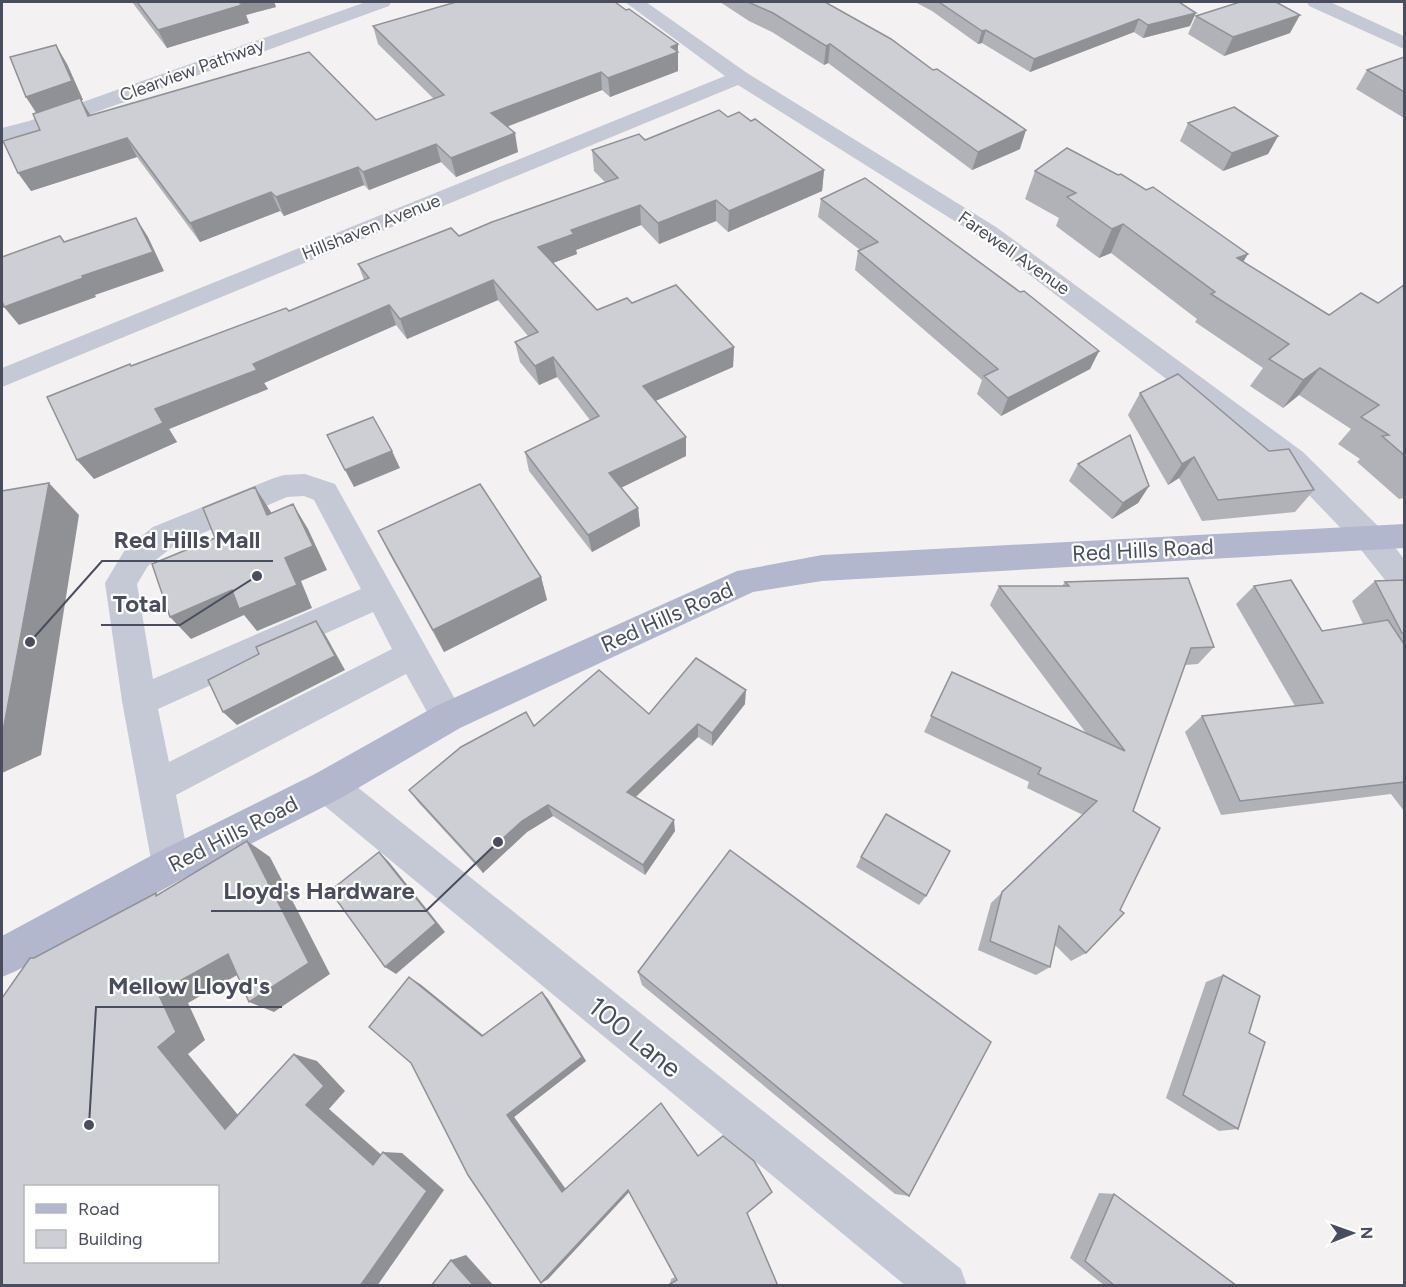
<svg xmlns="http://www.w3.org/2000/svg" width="1406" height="1287" viewBox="0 0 1406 1287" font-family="Figtree,sans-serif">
	<rect width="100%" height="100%" fill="#f3f1f1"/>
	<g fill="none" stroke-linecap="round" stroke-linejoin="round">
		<g fill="#c5c8d5" fill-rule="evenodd">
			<path d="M366 2H391L389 6 44 131 2 140V128L29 121Z"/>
			<path d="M625 2H646L747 73 996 227 1303 452 1380 528 1404 559V594L1393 590 1358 546 1283 468 980 237 738 85 2 387V368L725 76Z"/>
			<path d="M1307 2H1330L1404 36V49L1309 6Z"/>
			<path d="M305 474 335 484 465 717 460 728 448 733 436 728 406 674 176 795 190 865 184 878 171 884 158 878 152 865 122 701 105 583 126 548 153 527 274 478 284 475ZM304 496 314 500 361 589 153 679 137 584 148 566 175 545 287 497ZM373 612 392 649 169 762 158 709Z"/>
			<path d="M328 769 341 774 961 1269 967 1286H906L315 798 310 786 315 774Z"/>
		</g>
		<path fill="#b2b7ce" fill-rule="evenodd" d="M1404 524V548L822 581 753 592 460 728 341 798 184 878 16 971 2 977V936L158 852 315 774 436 706 737 571 822 555Z"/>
	</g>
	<g fill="#b1b2b7">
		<path d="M132 2H276H274L276 7 246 15 249 23 167 48Z"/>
		<path d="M720 2H825L1020 149 972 170 828 63 824 65 772 32 749 21Z"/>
		<path d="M915 2H1179L1190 26 1143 38 1134 32 1030 72 982 43 978 44 932 11Z"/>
		<path d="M626 10 678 44V71L610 97 602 90 507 127 518 152 456 177 441 162 369 190 364 185 284 216 280 211 200 242 137 157 31 191 40 130 36 113 26 97 67 64 83 100H81L90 115 376 120 434 99 378 44 373 26Z"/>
		<path d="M1196 16 1290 33 1224 56 1188 34Z"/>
		<path d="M1404 57V118L1356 89 1367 70Z"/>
		<path d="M728 117 751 121 824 170 822 191 728 232 716 221 659 244 641 225 576 250 577 254 553 263 597 310 632 303 734 347 733 367 655 401 686 437V456L621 488 638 508 640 526 592 552 529 471 525 452 590 420 557 377 539 385 520 362 515 342 528 336 498 300 407 339 396 325 264 383 268 389 169 429 177 442 94 479 132 365 289 311 364 280 358 264 459 236 605 182 594 171 592 150 645 140Z"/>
		<path d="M1188 123 1278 136 1268 154 1223 171 1180 141Z"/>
		<path d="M1035 171 1243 262 1329 315 1378 303 1404 285V498L1399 499 1357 462 1360 459 1338 444 1351 429 1299 395 1283 408 1250 386 1263 368 1195 322 1197 319 1111 253 1099 258 1056 226 1059 218 1025 199Z"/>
		<path d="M821 199 1099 351 1090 369 1001 416 977 394 982 380 855 270 858 251 860 250 818 217Z"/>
		<path d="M1140 393 1314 490 1295 512 1202 521 1179 478 1168 485 1128 415Z"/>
		<path d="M1078 464 1149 486 1138 503 1112 519 1069 481Z"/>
		<path d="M378 531 541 577 547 600 444 652 390 555Z"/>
		<path d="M1404 580V811L1391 794 1221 815 1185 732 1202 716 1295 706 1236 604 1254 586 1322 631 1363 624 1352 601 1375 581Z"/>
		<path d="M1065 582 1214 647 1198 664 1185 665 1133 811 1086 953 1071 961 1055 945 1050 967 1036 975 978 950 991 903 1083 815 1027 788 1029 782 924 732 952 672 1086 733 990 605 999 586H1062Z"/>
		<path d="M745 704 712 746 698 737 636 797 675 831 645 875 553 816 527 832 483 873 418 802 409 790 534 726Z"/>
		<path d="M861 857 926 896 919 905 856 867Z"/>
		<path d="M638 972 909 1196 895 1194 642 985Z"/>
		<path d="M1223 975 1249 1033 1238 1129 1219 1131 1166 1098 1206 982Z"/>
		<path d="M420 984 483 1035 542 992 548 999 586 1061 514 1117 565 1188 698 1156 747 1213 778 1286 670 1284 671 1279 675 1277 629 1191 548 1279 541 1283Z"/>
		<path d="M1099 1193 1114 1194 1237 1286H1105L1070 1258Z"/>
	</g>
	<g fill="#909195">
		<path d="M238 2H276H274L276 7 246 15 249 23 167 48 158 30Z"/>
		<path d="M1196 13 1190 26 1143 38 1148 25Z"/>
		<path d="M1300 15 1290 33 1224 56 1233 37Z"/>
		<path d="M1139 19 1134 32 1030 72 1034 59Z"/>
		<path d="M986 30 982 43 978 44 982 31Z"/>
		<path d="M678 44V71L610 97 608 78 671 47Z"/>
		<path d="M830 44 828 63 824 65 826 46Z"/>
		<path d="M56 45 67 64 83 100H81L91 116 38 115 26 97Z"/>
		<path d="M601 72 602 90 495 131 491 113Z"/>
		<path d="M1026 130 1020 149 972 170 978 152Z"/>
		<path d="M515 133 518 152 456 177 451 158Z"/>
		<path d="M1278 136 1268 154 1223 171 1232 153Z"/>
		<path d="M127 138 137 157 31 191 18 173Z"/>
		<path d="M436 144 441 162 369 190 363 172Z"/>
		<path d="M358 167 364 185 284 216 276 197Z"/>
		<path d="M824 170 822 191 728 232 729 211Z"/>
		<path d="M271 192 280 211 200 242 190 223Z"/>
		<path d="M716 200V221L659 244 658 223Z"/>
		<path d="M640 205 641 225 576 250 577 254 542 267 538 247 571 230Z"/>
		<path d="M136 218 148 237 164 271 95 295 96 297 19 325 4 307 82 276Z"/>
		<path d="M1123 224 1111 253 1099 258 1112 229Z"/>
		<path d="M1248 254 1231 282 1237 258Z"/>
		<path d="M493 280 498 300 407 339 400 319Z"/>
		<path d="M389 305 396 325 264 383 268 389 169 429 177 442 94 479 77 460 155 409 253 364Z"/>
		<path d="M734 347 733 367 644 406 643 386Z"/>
		<path d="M1099 351 1090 369 1001 416 1008 398Z"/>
		<path d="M553 357 557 377 539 385 535 366Z"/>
		<path d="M1320 368 1299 395 1283 408 1303 380Z"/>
		<path d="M686 437V456L612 492 609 473Z"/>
		<path d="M392 451 400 468 354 487 345 470Z"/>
		<path d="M1194 457 1179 478 1168 485 1182 464Z"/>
		<path d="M49 483 79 515 41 755 2 773V732Z"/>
		<path d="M1149 486 1138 503 1112 519 1123 503Z"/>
		<path d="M255 487 271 512 283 539 267 515Z"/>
		<path d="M293 504 308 529 327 570 301 581 312 608 257 631 244 615 191 639 170 617 285 558Z"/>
		<path d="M638 508 640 526 592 552 588 535Z"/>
		<path d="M541 577 547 600 444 652 433 630Z"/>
		<path d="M316 621 326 636 345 670 237 725 223 712Z"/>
		<path d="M746 690 745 704 712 746V733Z"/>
		<path d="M698 724V737L629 803 627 792Z"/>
		<path d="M548 805 553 816 527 832 483 873 476 863 522 821Z"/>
		<path d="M674 820 675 831 645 875 643 865Z"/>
		<path d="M247 841 270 857 330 974 274 1012 249 1002Z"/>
		<path d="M379 852 389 862 445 932 396 974 385 967Z"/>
		<path d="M228 954 253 966 188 1003 205 1040 188 1054 252 1132 225 1129 158 1047V993Z"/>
		<path d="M409 977 420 984 490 1041 482 1036Z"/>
		<path d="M542 992 548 999 586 1061 514 1117 567 1191 562 1192 507 1115Z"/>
		<path d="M294 1054 317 1061 345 1091 329 1109 393 1165H373L306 1105Z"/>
		<path d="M383 1152 402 1153 444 1190 377 1286H360Z"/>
		<path d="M632 1189 548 1279 541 1283 628 1190Z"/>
		<path d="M466 1255 494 1286H474L451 1260Z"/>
	</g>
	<g fill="#cecfd5" stroke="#909195" stroke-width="1.5" fill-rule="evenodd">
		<path d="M137 2H239L242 5 158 30Z"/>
		<path d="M456 2H615L626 10 629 9 678 44 671 47 678 52 608 78 601 72 491 113 515 133 451 158 436 144 363 172 358 167 276 197 271 192 190 223 127 138 18 173 3 141 40 130 33 114 80 98 88 116 309 52 376 120 444 95 373 26Z"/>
		<path d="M748 2H825L891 39 933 70 937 69 1026 130 978 152 830 44 826 46 773 13Z"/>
		<path d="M939 2H1179L1196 13 1148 25 1139 19 1034 59 986 30 982 31Z"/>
		<path d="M1240 2H1276L1300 15 1233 37 1196 16Z"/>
		<path d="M56 45 72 81 26 97 10 57Z"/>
		<path d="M1404 57V92L1367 70Z"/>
		<path d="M1234 107 1278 136 1232 153 1188 123Z"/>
		<path d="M719 110 728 117 739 112 751 121 755 119 824 170 729 211 716 200 658 223 640 205 571 230 574 234 538 247 597 310 627 298 632 303 676 285 734 347 643 386 686 437 609 473 638 508 588 535 525 452 599 416 553 357 535 366 515 342 538 332 493 280 400 319 389 305 253 364 257 370 155 409 163 423 77 460 47 397 130 364 131 366 286 308 289 311 369 278 358 264 451 228 459 236 492 222 618 178 592 150 639 134 645 140Z"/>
		<path d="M1067 148 1118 175 1121 174 1146 190 1153 187 1248 254 1237 258 1329 315 1361 293 1378 303 1404 285V455L1382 436 1389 435 1361 417 1379 405 1320 368 1303 380 1269 359 1289 344 1211 294 1215 292 1123 224 1112 229 1067 197 1076 193 1035 171Z"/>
		<path d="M865 178 1020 292 1024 291 1099 351 1008 398 984 376 998 369 858 251 878 242 821 199Z"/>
		<path d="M136 218 153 252 82 276 83 278 4 307 2 301V257L60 236 64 242Z"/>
		<path d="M1178 374 1269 451 1289 449 1314 490 1218 500 1194 457 1182 464 1140 393Z"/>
		<path d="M373 417 392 451 345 470 327 435Z"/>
		<path d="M1130 435 1149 486 1123 503 1078 464Z"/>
		<path d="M49 483 3 731 2 732V491Z"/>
		<path d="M480 484 541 577 433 630 378 531Z"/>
		<path d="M255 487 267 515 293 504 313 546 285 558 297 585 239 609 232 590 170 617 152 564 215 538 203 508Z"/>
		<path d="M1188 578 1214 647 1191 648 1133 811 1160 828 1120 910 1124 913 1086 953 1059 926 1050 967 990 941 1002 892 1097 801 1038 774 1041 768 931 716 952 672 1125 751 999 586H1069L1065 582Z"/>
		<path d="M1291 580 1322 631 1388 620 1404 644V782L1240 801 1202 716 1323 703 1254 586Z"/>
		<path d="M1404 580V633H1402L1375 581Z"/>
		<path d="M316 621 335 656 223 712 208 680 259 654 256 647Z"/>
		<path d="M696 658 746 690 712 733 698 724 627 792 674 820 643 865 548 805 522 821 476 863 409 790 461 747 526 712 534 726 599 670 649 714Z"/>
		<path d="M886 814 950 851 926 896 861 857Z"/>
		<path d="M247 841 309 963 249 1002 228 954 158 993 176 1032 158 1047 225 1129 294 1054 324 1086 306 1105 373 1165 383 1152 427 1191 360 1286H2V998L30 958H34L156 893V896ZM26 1186H218V1262H26Z"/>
		<path d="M730 850 991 1042 909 1196 638 972Z"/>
		<path d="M379 852 436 923 385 967 330 891Z"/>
		<path d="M1223 975 1260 996 1249 1033 1265 1042 1238 1129 1183 1095Z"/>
		<path d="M409 977 482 1036 542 992 582 1057 507 1115 562 1192 661 1103 698 1156 723 1136 754 1161 772 1192 747 1213 778 1286H670V1284L677 1280 628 1190 541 1283 468 1175 411 1063 369 1027Z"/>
		<path d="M1114 1194 1237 1286H1115L1085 1261Z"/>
		<path d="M451 1260 474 1286H431Z"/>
	</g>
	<g text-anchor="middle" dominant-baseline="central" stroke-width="4.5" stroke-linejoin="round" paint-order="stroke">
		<g font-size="18" fill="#494d5e" stroke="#fff">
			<text transform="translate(192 70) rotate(-20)">Clearview Pathway</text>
			<text transform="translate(371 227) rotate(-22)">Hillshaven Avenue</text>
			<text transform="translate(1014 253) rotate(35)">Farewell Avenue</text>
		</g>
		<g font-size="22" fill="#494d5e" stroke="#fff">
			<text transform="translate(1143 550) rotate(-3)">Red Hills Road</text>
			<text transform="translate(667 617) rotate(-24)">Red Hills Road</text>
			<text transform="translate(233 834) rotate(-27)">Red Hills Road</text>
		</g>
		<g font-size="27" fill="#494d5e" stroke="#fff">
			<text transform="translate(635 1037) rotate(39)">100 Lane</text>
		</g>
	</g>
	<path fill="none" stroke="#494d5e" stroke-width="2" d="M30 642L102 561H273M257 576L180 625H101M498 842L426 911H211M89 1125L96 1007H282"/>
	<g fill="#494d5e" stroke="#fff" stroke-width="2">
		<circle cx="30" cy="642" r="6"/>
		<circle cx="257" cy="576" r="6"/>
		<circle cx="498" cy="842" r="6"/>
		<circle cx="89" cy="1125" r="6"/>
	</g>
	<g font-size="24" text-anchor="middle" font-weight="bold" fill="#494d5e" stroke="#fff" stroke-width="4.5" stroke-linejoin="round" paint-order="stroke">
		<text x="187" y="548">Red Hills Mall</text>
		<text x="140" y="612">Total</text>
		<text x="319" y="899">Lloyd's Hardware</text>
		<text x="189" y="994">Mellow Lloyd's</text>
	</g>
	<rect width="1406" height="1287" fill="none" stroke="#494d5e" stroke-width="6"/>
	<rect x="24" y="1185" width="195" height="78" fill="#ffffff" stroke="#b6b8bf" stroke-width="1.5"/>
	<rect x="36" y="1204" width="30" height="9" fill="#b2b7ce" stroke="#b6b8bf" stroke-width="1.5"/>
	<text x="78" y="1215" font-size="18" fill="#494d5e">Road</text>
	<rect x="36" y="1230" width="30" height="18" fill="#cecfd5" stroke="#b6b8bf" stroke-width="1.5"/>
	<text x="78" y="1245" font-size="18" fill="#494d5e">Building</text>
	<g transform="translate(1352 1233) rotate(89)" stroke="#ffffff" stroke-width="4.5" paint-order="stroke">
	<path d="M0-4.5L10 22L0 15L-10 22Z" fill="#494d5e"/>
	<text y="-9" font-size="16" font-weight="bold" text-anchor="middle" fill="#494d5e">N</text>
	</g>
</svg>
